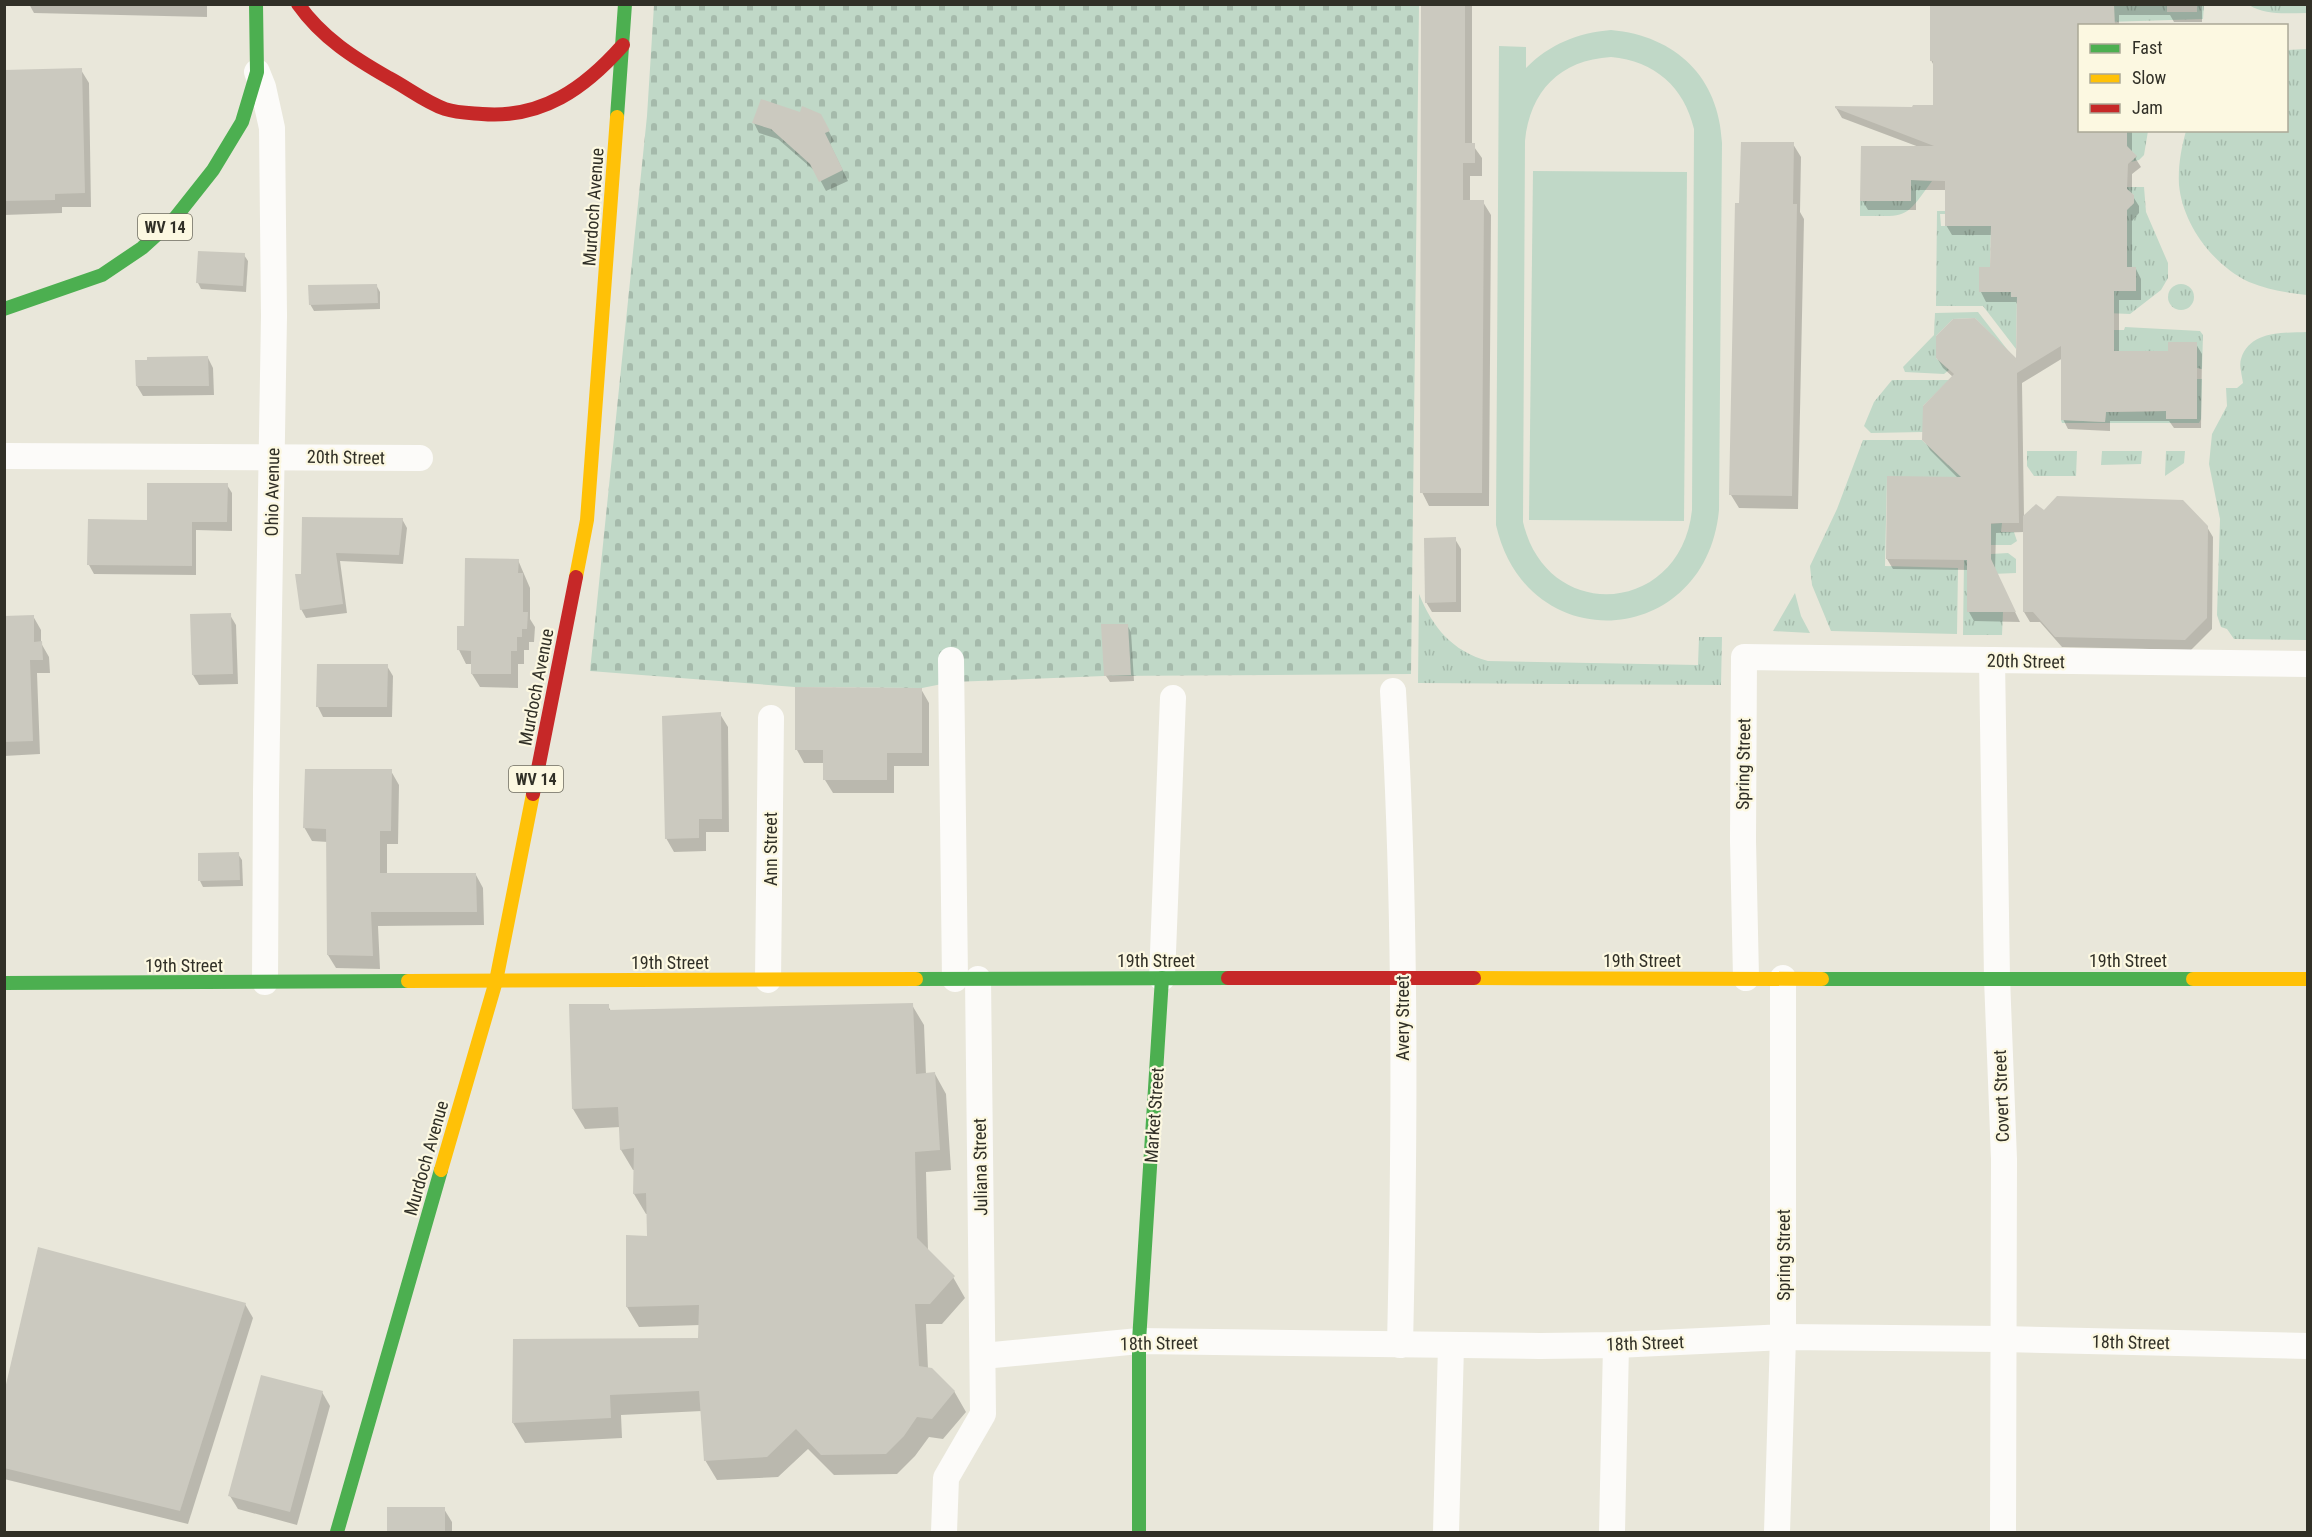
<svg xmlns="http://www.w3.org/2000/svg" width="2312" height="1537" viewBox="0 0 2312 1537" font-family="'Roboto Condensed',sans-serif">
	<defs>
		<pattern id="grass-tufts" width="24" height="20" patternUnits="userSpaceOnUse" patternTransform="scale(1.5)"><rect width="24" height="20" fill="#c0d8c7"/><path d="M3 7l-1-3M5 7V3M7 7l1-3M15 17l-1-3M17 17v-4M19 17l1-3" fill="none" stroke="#a5baab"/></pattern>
		<pattern id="cemetery-stones" width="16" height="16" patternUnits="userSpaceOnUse" patternTransform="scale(1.5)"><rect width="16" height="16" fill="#c0d8c7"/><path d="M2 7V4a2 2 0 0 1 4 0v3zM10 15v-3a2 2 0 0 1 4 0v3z" fill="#a5baab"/></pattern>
	</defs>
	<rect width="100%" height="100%" fill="#e9e7da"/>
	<g fill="url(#grass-tufts)">
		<path d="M2167 5V12H2197V5H2204L2203 19 2107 22 2108 6Z"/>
		<path d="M2249 5H2307V13C2287 13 2267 16 2249 5Z"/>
		<path d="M2307 49H2308L2307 295C2288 293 2268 290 2249 282 2213 265 2183 225 2179 185 2178 166 2181 149 2186 131L2286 130 2287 50Z"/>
		<path d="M2127 131H2148L2144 155 2139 160 2131 162 2134 159V153L2127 150Z"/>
		<path d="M1911 180 1932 181C1904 220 1908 216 1860 216V201H1911Z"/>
		<path d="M2127 187H2144L2146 212 2168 263V278L2161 290 2130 314 2106 313 2105 291H2136V268L2127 267V206H2131L2134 203V195L2127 192Z"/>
		<path d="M1937 211H1945V214H1940L1941 226H1991L1990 267 1979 292H2011V297H2017L2016 349 1983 306H1936Z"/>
		<circle cx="2181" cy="297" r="13"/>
		<path d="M1978 312 2010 353 1993 359 1992 335 1975 318 1953 319 1936 336V358L1949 370 1944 374 1905 372 1903 367 1934 335 1935 313Z"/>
		<path d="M2125 327 2200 331 2203 335 2202 369 2197 368 2168 343V351H2105V330H2124Z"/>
		<path d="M2307 332V640L2234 639 2227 629 2221 627 2217 615 2220 519 2209 464 2212 434 2227 406 2226 388H2237L2243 383C2242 376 2239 365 2241 359 2250 330 2284 333 2307 332Z"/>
		<path d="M2197 379H2202L2201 419 2199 423H2062L2061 420 2105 422 2106 412 2166 411 2167 419H2196Z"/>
		<path d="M1892 380H1949L1923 406V432L1871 433 1864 426 1874 402Z"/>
		<path d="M1863 440H1922L1948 465 1983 464 2007 509 1887 476 1885 566 1958 568 1957 634 1831 631 1812 585 1810 566 1837 509Z"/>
		<path d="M2027 451H2077L2076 476H2034L2027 466Z"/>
		<path d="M2102 451H2142L2141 464 2101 465Z"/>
		<path d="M2166 451H2185L2184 463 2165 476Z"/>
		<path d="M2002 523 2001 532H2014L2017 541 2011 545H1991V524Z"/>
		<path d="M2008 553 2016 559V573L1968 575 1967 612H2003L2002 635H1963L1964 560H1990L1991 554Z"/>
		<path d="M1795 593 1801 616 1810 633 1773 631Z"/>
		<path d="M1419 594C1433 628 1452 651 1488 661L1698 665 1699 637H1722L1721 685 1418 683Z"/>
	</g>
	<path fill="url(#cemetery-stones)" d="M654 5H1419L1411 674 1104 676 952 682 922 688 795 687 590 671 647 116Z"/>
	<g fill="#c0d8c7" fill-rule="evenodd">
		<path d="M1611 30C1676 36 1719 77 1722 143L1719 510C1706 648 1527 661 1496 525L1499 46 1526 47V68C1550 44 1577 33 1611 30ZM1611 57C1655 61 1684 87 1694 129L1692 510C1681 615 1547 625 1523 522L1525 141C1530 91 1560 60 1611 57Z"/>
		<path d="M1533 171 1687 172 1684 521 1529 520Z"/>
	</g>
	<g fill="#0003">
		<path d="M29 4H207V17L34 13Z"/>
		<path d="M1422 4H1472V144L1482 158V176H1470V202H1483L1491 215 1489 506H1429L1422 492Z"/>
		<path d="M1931 4H2202V22H2174L2170 15H2119V26H2080V130H2132V153L2141 167 2132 174V195L2139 206V213L2132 221V269H2136L2141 279V300H2119V352H2169L2196 344 2202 354 2201 428H2174L2169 421H2110V431L2068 429 2063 419V358L2022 383 2024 517 2044 512 2207 527 2213 537 2212 629 2191 650 2062 647 2040 622H2030L2024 612V532L1996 533 1995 571 2020 622 1974 621 1969 612V570L1893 569 1887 559 1959 479 1930 450 1924 440 1953 377 1943 368 1937 358 2018 361V306L2016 302H1986L1981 292 1992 269V235H1952L1946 225 1947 190H1916V210H1868L1862 200 1919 147 1842 118 1836 108 1914 109 1934 107V66L1931 60Z"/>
		<path d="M81 70 89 83 91 207H62V213L4 215V72Z"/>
		<path d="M801 114 820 115 834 141 830 144 848 181 826 191 816 172 778 139 759 133 754 123Z"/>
		<path d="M1793 144 1801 157 1800 212 1804 219 1798 509 1739 508 1731 495Z"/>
		<path d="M244 255 248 261 246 292 201 289 198 283Z"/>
		<path d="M376 285 380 292V309L314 311 310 304Z"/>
		<path d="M208 358 213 368 214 395 143 396 137 386V362Z"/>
		<path d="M227 485 232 493V531L196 530V575L94 574 89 565 148 521Z"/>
		<path d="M303 518 402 519 407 528 403 564 340 561 347 613 306 618 301 609Z"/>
		<path d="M1455 539 1461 549V612H1432L1426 602Z"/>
		<path d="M518 560 530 588V619L535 627 534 642H529V650H524V664H518V688L480 687 472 674V664H466L459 650 466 628Z"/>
		<path d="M230 615 236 625 238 684 199 685 193 675Z"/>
		<path d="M33 616 41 630V643L49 657 50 673H37L40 754 4 756V617Z"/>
		<path d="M1127 625 1131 632 1134 681 1110 682 1106 676Z"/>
		<path d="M387 666 393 676 392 717H323L318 707Z"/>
		<path d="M921 689 929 703V766H894V793H833L825 780V763H804L797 750Z"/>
		<path d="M720 714 728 727 729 832H706V851L674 852 666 838Z"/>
		<path d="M391 771 399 785 398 844H387V874L476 875 483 888 484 925 378 926 380 969 336 968 328 955V842L312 841 304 827Z"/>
		<path d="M238 854 242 860 243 886 203 887 200 881Z"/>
		<path d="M912 1005 924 1025 926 1075 935 1074 946 1094 951 1170 926 1172 928 1251 953 1277 965 1298 942 1324H926L928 1369 954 1391 966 1412 943 1439 929 1437 915 1456 897 1474 834 1475 808 1449 778 1477 717 1480 705 1460 702 1411 621 1415 622 1438 525 1443 513 1423 700 1340V1325L639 1327 627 1307 649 1237 648 1214H646L634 1194 635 1170H633L621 1150 620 1127 585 1129 573 1109 608 1006 611 1011Z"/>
		<path d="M245 1304 253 1318 188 1524 4 1479V1400Z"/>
		<path d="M322 1392 330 1406 297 1525 238 1509 230 1496Z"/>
		<path d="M444 1509 452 1522V1532H388Z"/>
	</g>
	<g fill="#cbc9bf">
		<path d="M1421 4H1465V143H1475V163H1463V200H1484L1482 493H1420Z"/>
		<path d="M1930 4H2114L2115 26H2079V130H2127V146L2137 156 2128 164 2127 189 2134 195V203L2127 210V267H2136V291H2114V351H2168V342H2197V419H2166V411L2106 412 2105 422 2061 420V346L2017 373 2019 523H1991V559L2016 612H1967V560L1886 559 1887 476 1961 477 1922 440 1923 406 1954 374 1936 358V336L1953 319 1975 318 2016 358 2017 297H2011V292H1979V267H1990L1991 226H1945V181L1911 180V201H1860L1861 146H1934L1835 108V106L1912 107 1913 105H1933V61H1930Z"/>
		<path d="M82 68 85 193 55 194V200L4 201V70Z"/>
		<path d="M761 99 800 112 802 106 821 114 830 131 825 133 843 170 819 182 810 164 771 129 752 123Z"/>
		<path d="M1741 142H1794L1793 204H1797L1792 496 1729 495 1735 203H1739Z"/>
		<path d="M198 251 245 253 243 286 196 283Z"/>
		<path d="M377 284 378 303 309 305 308 285Z"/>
		<path d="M208 356 209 386H136L135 360H147V357Z"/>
		<path d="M147 483H228L227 522H192V566L87 565 88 519 147 520Z"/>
		<path d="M2057 496 2183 500 2208 526 2207 618 2185 640 2055 637 2033 612H2023V516L2036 504 2044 510Z"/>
		<path d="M302 517 403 518 399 555 336 553 343 604 300 610 295 574H301Z"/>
		<path d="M1456 537V602L1425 603 1424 538Z"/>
		<path d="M465 558 519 559 518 573H523V612H528L527 629H522V637H517V651H511V674H471V651L457 650V626H464Z"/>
		<path d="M231 613 233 674 192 675 190 614Z"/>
		<path d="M34 615V642L42 641 43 660H30L33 741 4 742V616Z"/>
		<path d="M1101 624H1128L1131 675 1104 676Z"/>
		<path d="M317 664H388L387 707H316Z"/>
		<path d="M795 687 922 688V753H887V780H823V750H795Z"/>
		<path d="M721 712 722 819H699V838L665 839 662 716Z"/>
		<path d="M305 769H392L391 831H380V873H476L477 912H371L373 956 327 955 326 829 303 828Z"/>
		<path d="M239 852 240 880 198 881V853Z"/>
		<path d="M913 1003 916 1074 935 1072 940 1150 915 1152 917 1238 955 1276 930 1304H915L919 1366 932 1368 955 1391 932 1419 917 1417 904 1436 886 1454 821 1455 796 1429 767 1457 704 1461 699 1391 610 1395 611 1418 512 1423 513 1339 698 1338 699 1305 626 1307V1235L647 1236 646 1193 633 1194 634 1148 620 1150 618 1107 572 1109 569 1004H609V1010Z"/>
		<path d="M38 1247 246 1303 180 1511 4 1468V1393Z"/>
		<path d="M261 1375 323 1391 290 1512 228 1496Z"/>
		<rect x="387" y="1507" width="58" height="26"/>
	</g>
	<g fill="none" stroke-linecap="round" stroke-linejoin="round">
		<g stroke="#fcfbf9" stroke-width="26">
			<path d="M257 72 263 87 272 128 274 316 266 791 265 982"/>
			<path d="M4 456 420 458"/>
			<path d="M951 660 955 979"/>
			<path d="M1992 660 1997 978 2004 1159 2003 1532"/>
			<path d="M1393 691C1406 908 1405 1127 1400 1345"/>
			<path d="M1162 978 1173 698"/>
			<path d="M1746 978 1743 841 1744 657 2308 664"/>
			<path d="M768 980 771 718"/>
			<path d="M983 1356 1139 1341 1540 1346 1616 1345 1783 1337 2002 1339 2308 1346"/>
			<path d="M944 1532 946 1478 983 1414 978 979"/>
			<path d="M1446 1532 1451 1346"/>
			<path d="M1612 1532 1616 1345"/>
			<path d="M1777 1532 1783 1337V978"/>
		</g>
		<g stroke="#4caf50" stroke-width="14">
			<path d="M617 117 625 4"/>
			<path d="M4 309 102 275 142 248 175 218 213 170 242 122 257 72 256 4"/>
			<path d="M916 979 1228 978"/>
			<path d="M1822 979H2193"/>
			<path d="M4 983 408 981"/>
			<path d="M337 1532 441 1170"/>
			<path d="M1139 1532V1341L1162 978"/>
		</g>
		<g stroke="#ffc107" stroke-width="14">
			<path d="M576 577 587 520 617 117"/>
			<path d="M1474 978 1822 979"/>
			<path d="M2193 979H2308"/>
			<path d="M408 981 916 979"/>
			<path d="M441 1170 496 981 533 794"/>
		</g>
		<g stroke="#c62828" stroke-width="14">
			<path d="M298 4C322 38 354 58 389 78 408 88 425 102 445 109 457 113 470 113 482 114 542 119 585 88 623 45"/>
			<path d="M533 794 576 577"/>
			<path d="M1228 978H1474"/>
		</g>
	</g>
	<g text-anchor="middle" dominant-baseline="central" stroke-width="4.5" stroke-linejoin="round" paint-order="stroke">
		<g fill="#fcf8e1" stroke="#6e6c5f" stroke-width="1.5">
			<rect x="138" y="214" width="54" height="26" rx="4.5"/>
			<rect x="509" y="766" width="54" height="26" rx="4.5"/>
		</g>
		<g font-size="16" font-weight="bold" fill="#313027">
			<text x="165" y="227">WV 14</text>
			<text x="536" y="779">WV 14</text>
		</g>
		<g font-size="18" fill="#313027" stroke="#fcf8e1">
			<text transform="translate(593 207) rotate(-86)">Murdoch Avenue</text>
			<text transform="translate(346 457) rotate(1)">20th Street</text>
			<text transform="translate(272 492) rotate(-89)">Ohio Avenue</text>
			<text transform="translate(2026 661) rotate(1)">20th Street</text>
			<text transform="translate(536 687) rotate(-79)">Murdoch Avenue</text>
			<text transform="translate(1743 764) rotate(-89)">Spring Street</text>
			<text transform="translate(770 849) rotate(-90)">Ann Street</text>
			<text x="1156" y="960">19th Street</text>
			<text x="1642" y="960">19th Street</text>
			<text x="2128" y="960">19th Street</text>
			<text x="670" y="962">19th Street</text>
			<text x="184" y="965">19th Street</text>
			<text transform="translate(1402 1018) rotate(-90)">Avery Street</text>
			<text transform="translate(2001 1096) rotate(-92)">Covert Street</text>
			<text transform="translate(1154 1115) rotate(-86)">Market Street</text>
			<text transform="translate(426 1158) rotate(-74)">Murdoch Avenue</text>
			<text transform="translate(980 1167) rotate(-91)">Juliana Street</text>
			<text transform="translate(1783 1255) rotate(-90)">Spring Street</text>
			<text transform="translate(2131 1342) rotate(1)">18th Street</text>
			<text transform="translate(1159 1343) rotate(-1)">18th Street</text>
			<text transform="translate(1645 1343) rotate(-2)">18th Street</text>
		</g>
	</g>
	<rect width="2312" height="1537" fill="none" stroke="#313027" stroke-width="12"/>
	<rect x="2078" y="24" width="210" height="108" fill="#fcf8e1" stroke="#aba897" stroke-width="1.5"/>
	<rect x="2090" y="44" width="30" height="9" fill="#4caf50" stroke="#aba897" stroke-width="1.5"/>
	<text x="2132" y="54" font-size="18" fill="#313027">Fast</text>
	<rect x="2090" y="74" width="30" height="9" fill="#ffc107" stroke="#aba897" stroke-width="1.5"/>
	<text x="2132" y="84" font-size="18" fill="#313027">Slow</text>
	<rect x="2090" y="104" width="30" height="9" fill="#c62828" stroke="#aba897" stroke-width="1.5"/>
	<text x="2132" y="114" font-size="18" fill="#313027">Jam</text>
</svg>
